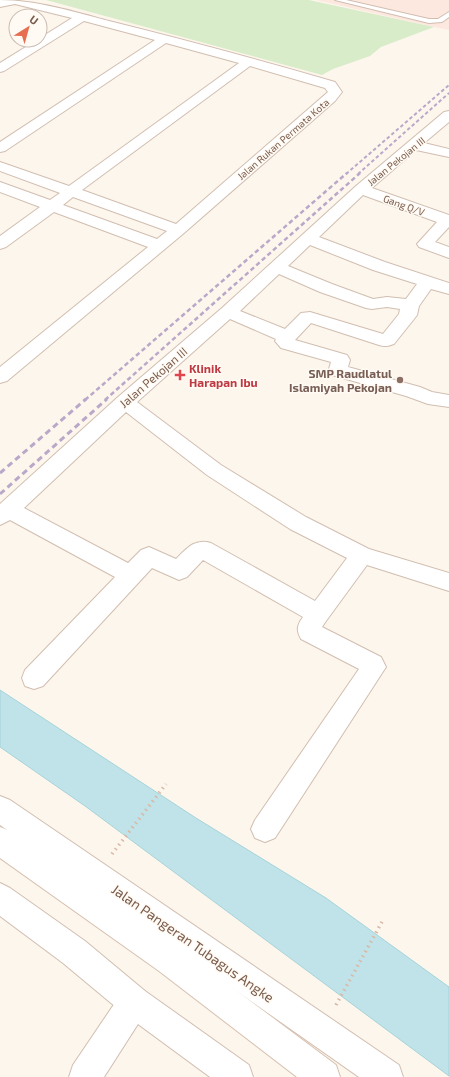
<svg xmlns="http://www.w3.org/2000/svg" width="449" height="1077" viewBox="0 0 449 1077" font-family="'Exo 2',sans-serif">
	<rect width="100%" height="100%" fill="#fdf6ec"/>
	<path fill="#fde8e0" d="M316 0H449V30L434 27Z"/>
	<path fill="#d8ecc9" d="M46 0H309L434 27 381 47 370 56 333 69 322 75Z"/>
	<path fill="#bfe3e8" stroke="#a5d3da" d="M0 690 196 818 326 898 449 987V1076L85 806 0 747Z"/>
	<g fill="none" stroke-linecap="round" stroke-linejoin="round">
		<defs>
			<path id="service" d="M335 0H346L429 19H438L449 12V17L442 22 429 23Z"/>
			<g id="minor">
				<path d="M0 0C36 0 75 12 109 21 185 40 260 60 335 82L342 92 335 101 184 233 7 381 0 383V367L148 247 54 212 6 247 0 249V236L40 207 0 192V182L50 200 60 193 0 171V162L69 186 239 63 166 43 5 151 0 152V142L155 40 84 21 4 71 0 72V63L37 40H40V38L72 18 15 4 0 7ZM250 66 325 88 328 92 176 224 82 190ZM73 197 167 231 157 239 63 205Z"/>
				<path d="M449 111V122L424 143 449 149V157L416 150 372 188 449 215V227L435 242 449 247V258L419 247 417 244 437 222 363 195 319 237 385 262 449 283V294L431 289 419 306 417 315 414 319 394 344C388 346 385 347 379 345L311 323 295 340 347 355 350 360 348 367 420 387 432 392 449 395V407L428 404 406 396 332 375 329 369 331 362 281 348 275 341 276 339 230 319 137 402 221 465 306 517 369 549 449 573V591L367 565 326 621 322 627 381 657 386 667 275 838 265 842 255 838 251 829 255 820 359 669 301 639C296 630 297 625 303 617L203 560 187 577 179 580 152 568 43 686 34 689 25 686 22 678 25 670 115 577 10 520 0 525V504L118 397 222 308 356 186 444 112ZM310 245 373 270 417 284 406 299 387 297 373 299 332 284 288 266ZM279 274 320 292 366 308 372 309 387 307 400 309 399 314 383 334 310 312 301 313 285 329 240 311ZM126 412 207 475 290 529 347 558 315 601 211 543C195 538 187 548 176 559L149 547 141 550 128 563 24 508Z"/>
				<path d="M134 986 145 991 150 1002 145 1013 104 1077H69L73 1065 123 991Z"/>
			</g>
			<g id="tertiary">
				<path d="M0 796 10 800 399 1065 403 1077H359L0 825Z"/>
				<path d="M0 883 10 888 85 941 145 991 249 1065 253 1077H210L123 1013 63 963 0 916Z"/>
			</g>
			<path id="secondary" d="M0 827 10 831 181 949 336 1065 340 1077H297L159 971 0 858Z"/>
		</defs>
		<use href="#service" stroke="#d1beb0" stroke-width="2"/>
		<use href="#minor" stroke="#d1beb0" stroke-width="2"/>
		<use href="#tertiary" stroke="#d1beb0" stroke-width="2"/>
		<use href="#secondary" stroke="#d6c0b0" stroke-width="2"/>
		<g stroke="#d9b8a5" stroke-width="3.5" stroke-dasharray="1.5 4" stroke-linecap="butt">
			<path d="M112 854 166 784"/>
			<path d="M336 1005 383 920"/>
		</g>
		<use href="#service" fill="#fff" fill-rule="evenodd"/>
		<use href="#minor" fill="#fff" fill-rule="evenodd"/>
		<use href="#tertiary" fill="#fff" fill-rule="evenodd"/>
		<use href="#secondary" fill="#fff" fill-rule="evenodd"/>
		<g stroke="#b9a8c9" stroke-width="2" stroke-dasharray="3.5 2.5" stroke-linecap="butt">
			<path d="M346 174 449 85"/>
			<path d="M358 174 449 93"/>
		</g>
		<g stroke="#b9a8c9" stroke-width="2.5" stroke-dasharray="4.5 3" stroke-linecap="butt">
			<path d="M85 400 347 173"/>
			<path d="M105 400 360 173"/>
		</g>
		<g stroke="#b9a8c9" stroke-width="3" stroke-dasharray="6 4" stroke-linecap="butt">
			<path d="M0 473 86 399"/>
			<path d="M0 494 107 399"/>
		</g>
	</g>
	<path fill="#e0444e" stroke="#fffaf3" stroke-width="1.5" d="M178 369h4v4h4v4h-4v4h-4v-4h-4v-4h4z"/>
	<circle fill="#8d6e63" stroke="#fffaf3" stroke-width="1.5" cx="400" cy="380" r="4"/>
	<g text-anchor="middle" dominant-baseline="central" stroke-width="3" stroke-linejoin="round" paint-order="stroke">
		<g font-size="10" fill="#7a5c4d" stroke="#fffaf3">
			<text transform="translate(283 139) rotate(-41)">Jalan Rukan Permata Kota</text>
			<text transform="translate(396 161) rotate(-39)">Jalan Pekojan III</text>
			<text transform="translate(404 205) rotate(20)">Gang Q/V</text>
		</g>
		<g font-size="12" font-weight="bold" fill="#be3a42" stroke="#fffaf3" text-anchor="start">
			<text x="189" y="368">Klinik<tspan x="189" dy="14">Harapan Ibu</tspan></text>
		</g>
		<g font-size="12" font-weight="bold" fill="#785e54" stroke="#fffaf3" text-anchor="end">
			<text x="392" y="373">SMP Raudlatul<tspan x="392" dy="14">Islamiyah Pekojan</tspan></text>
		</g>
		<g font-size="12" fill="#7a5c4d" stroke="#fffaf3">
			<text transform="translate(153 377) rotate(-41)">Jalan Pekojan III</text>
		</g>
		<g font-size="14" fill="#7a5c4d" stroke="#fffaf3">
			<text transform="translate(193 943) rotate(35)">Jalan Pangeran Tubagus Angke</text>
		</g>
	</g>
	<g transform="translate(28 28) rotate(37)"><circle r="19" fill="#fffaf3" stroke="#cabbb1"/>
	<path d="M0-3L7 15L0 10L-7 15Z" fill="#e76f51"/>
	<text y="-6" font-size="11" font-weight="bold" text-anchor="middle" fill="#7a5c4d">U</text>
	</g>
</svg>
